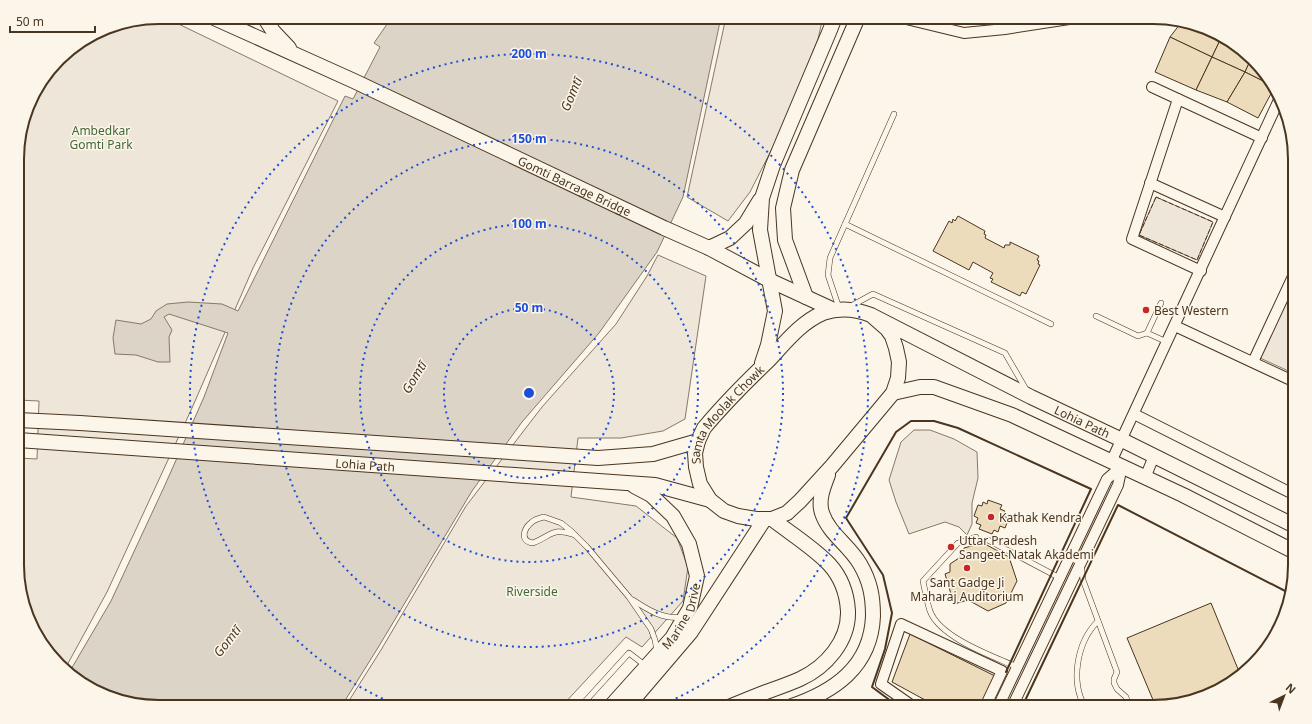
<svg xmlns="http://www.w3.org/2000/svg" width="1312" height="724" viewBox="0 0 1312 724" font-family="'Noto Sans',sans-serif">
	<rect width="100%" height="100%" fill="#fbf6e9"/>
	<g fill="#ede6d9" stroke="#887966">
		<path d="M159 17H164L338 101 253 268 192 408 107 592 66 667 41 644 18 583V458L37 459 39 401 18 400V141L32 96 65 52 105 28Z"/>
		<path d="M726 17H823L818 39 780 133 750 192 728 221 687 197Z"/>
		<path d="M1156 197 1213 222 1197 260 1139 235Z"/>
		<path d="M658 255 706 276 685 419 663 431 621 438H578L571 497 636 506 677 538 688 567 683 601 642 647 626 637 561 707H345L381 650 466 506 542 407 616 324 647 276Z"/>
		<path d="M1295 284V374L1260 358Z"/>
		<path d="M914 430H930L954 439 977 452 978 478 972 503V524L967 535 959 527 945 522 909 534 896 502 889 480 901 442Z"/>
	</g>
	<path fill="#dcd4c6" stroke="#887966" d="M392 17H721L683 197 657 252 599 333 522 422 472 491 379 646 341 707H159L88 688 70 671 111 601 165 485 204 397 228 333 169 314 164 317 172 330 169 337 170 362H158L136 355 115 354 113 338 116 320 141 324 151 319 156 311 167 304 188 302 222 304 238 311 345 96 353 99 380 47 374 43Z"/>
	<g fill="#ecdcbc" stroke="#4a3520">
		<path d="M1180 24 1222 36 1212 57 1170 37Z"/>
		<path d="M1222 36 1250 61 1245 72 1212 57Z"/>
		<path d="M1170 37 1212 57 1196 90 1155 72Z"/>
		<path d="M1212 57 1245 72 1227 102 1196 90Z"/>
		<path d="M1250 61 1271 80 1273 86 1245 72Z"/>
		<path d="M1245 72 1273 86 1274 88 1258 118 1227 102Z"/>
		<path d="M958 216 985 231 984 234 986 235 985 238 1004 248 1005 245H1010V242L1039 256 1037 260 1039 261 1038 264 1040 265 1026 294 1022 292 1020 296 991 282 993 279 990 278 993 273 973 262 969 270 933 251 949 221 952 223 953 219 955 221Z"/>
		<path d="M988 500 1002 505 1000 509 1005 511 1003 516 1009 518 1005 528 1000 526 998 532 994 530 992 534 979 529 981 525 976 523 978 518 974 516 978 505 982 506 983 502 987 504Z"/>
		<path d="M983 543 1009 557 1017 581 1006 603 988 611 968 600 954 604 945 574 950 572V564L959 558 964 548Z"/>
		<path d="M1211 603 1240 674 1232 683 1162 707H1156L1127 638Z"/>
		<path d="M910 634 995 676 980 707H938L892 682Z"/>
	</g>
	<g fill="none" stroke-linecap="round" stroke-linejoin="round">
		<defs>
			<g id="lane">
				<path d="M845 224 1051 324"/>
				<path d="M851 306 873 294 1005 353 1027 391"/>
				<path d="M839 308 828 275 830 258 894 114"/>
				<path d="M1096 316 1138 336 1147 333 1167 342"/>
				<path d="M1147 333 1161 303"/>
				<path d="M575 535C552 527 553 535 533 543 519 541 524 528 532 522 535 519 540 518 544 517L561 523 571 531 587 547 629 597 651 629 655 640 657 651"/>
				<path d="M976 537 958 543 923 581C925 591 927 602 930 611 940 638 993 656 1017 667"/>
				<path d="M988 540 1060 578"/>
				<path d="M1070 558 1081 563 1083 580 1117 672 1114 679V683L1117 689 1126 697 1129 707"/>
				<path d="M633 600C648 610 664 620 683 617"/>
				<path d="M580 707 629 653 646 666"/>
				<path d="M1085 707C1070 681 1077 642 1098 621"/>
			</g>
			<g id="street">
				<path d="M898 17 964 33 1005 29 1082 17"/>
				<path d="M1152 87 1262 138"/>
				<path d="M1178 99 1132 239 1201 271"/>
				<path d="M1150 183 1225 217"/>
				<path d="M1175 326 1295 382"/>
				<path d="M1253 362 1295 272"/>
				<path d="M1134 414 1295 495"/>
				<path d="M1111 462 1278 102"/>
				<path d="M1145 478 1154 456"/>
				<path d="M914 707 881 684 901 624 1002 671 985 707"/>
				<path d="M998 707 1107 479 1122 466"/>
				<path d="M1012 707 1118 485 1122 466"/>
			</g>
			<g id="secondary">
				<path id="s1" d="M212 17 354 81 664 228 709 248 769 280 834 310"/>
				<path d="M264 17 273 31 289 48"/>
				<path d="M709 248 730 238 746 223 760 200"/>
				<path d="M806 297 785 240 783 208 792 170 858 17"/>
				<path id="s2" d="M871 315 887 329 892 336 896 348 899 362 898 378 893 393 832 466 800 501 787 513 772 519H756L738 516 724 511 710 500 700 484 696 467 695 453 698 441 704 428C724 404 746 382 768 361 784 344 801 322 823 313 840 307 856 309 871 315L1031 397 1122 440 1295 526"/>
				<path d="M762 363 768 345 775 311 760 230 762 198 773 165 830 30 835 17"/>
				<path d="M893 393 920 387H934L1012 415 1183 495 1295 552"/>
				<path d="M18 420 80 423 598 458 653 454 698 441"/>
				<path id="s3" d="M18 440 655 485 710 500"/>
				<path id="s4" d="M610 707 672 638 690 608 697 576 689 544 673 516 651 495 634 486"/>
				<path d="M627 707 691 632 764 520"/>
				<path d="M729 707C741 702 753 697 766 692 777 688 789 684 800 679 826 667 849 641 848 611 847 594 841 577 829 564 814 548 790 533 772 519"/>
				<path d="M789 707C834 692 871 667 873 616 873 596 870 581 860 564 849 545 829 534 822 513 818 500 823 488 828 475"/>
			</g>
		</defs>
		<use href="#lane" stroke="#4a3520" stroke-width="6"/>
		<use href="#street" stroke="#4a3520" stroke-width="12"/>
		<use href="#secondary" stroke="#4a3520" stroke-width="16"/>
		<use href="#lane" stroke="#fbf6e9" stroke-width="5"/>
		<use href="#street" stroke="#fbf6e9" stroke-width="10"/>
		<use href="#secondary" stroke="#fbf6e9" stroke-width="14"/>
		<path stroke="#4a3520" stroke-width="1" stroke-dasharray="5 2" stroke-linecap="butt" d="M1156 197 1213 222 1197 260 1139 235Z"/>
		<g stroke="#4a3520" stroke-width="2">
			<path d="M899 707 872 687 885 649 892 613 883 575 846 518 896 432 911 421H934L958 428 1091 489 1006 672"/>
			<path d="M1022 707 1118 505 1289 593"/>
		</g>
	</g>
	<g fill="none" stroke="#1d4ed8" stroke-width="2" stroke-dasharray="2 4">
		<circle cx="529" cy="393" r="85"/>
		<circle cx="529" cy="393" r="169"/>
		<circle cx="529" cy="393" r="254"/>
		<path d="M399 706A339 339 0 1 1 659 706"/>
	</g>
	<g fill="#c62828" stroke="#fbf6e9" stroke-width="1.5">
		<circle cx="1146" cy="310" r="4"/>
		<circle cx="991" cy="517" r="4"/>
		<circle cx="951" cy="547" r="4"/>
		<circle cx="967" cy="568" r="4"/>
	</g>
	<g text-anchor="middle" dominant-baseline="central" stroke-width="3" stroke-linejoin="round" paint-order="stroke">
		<g font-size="12" fill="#436837" stroke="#fbf6e9">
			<text x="101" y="130">Ambedkar<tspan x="101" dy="14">Gomti Park</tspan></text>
			<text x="532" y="591">Riverside</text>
		</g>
		<g font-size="12" fill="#4a3520" stroke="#fbf6e9">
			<text stroke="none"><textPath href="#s1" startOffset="400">Gomti Barrage Bridge</textPath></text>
			<text stroke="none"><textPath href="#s2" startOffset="432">Samta Moolak Chowk</textPath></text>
			<text stroke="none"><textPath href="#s2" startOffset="861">Lohia Path</textPath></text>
			<text stroke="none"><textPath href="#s3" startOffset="348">Lohia Path</textPath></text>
			<text stroke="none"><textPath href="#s4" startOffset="117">Marine Drive</textPath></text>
		</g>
		<g font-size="12" fill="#4a3520" stroke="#fbf6e9" text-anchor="start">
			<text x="1154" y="310">Best Western</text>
			<text x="999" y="517">Kathak Kendra</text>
			<text x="959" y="540">Uttar Pradesh<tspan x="959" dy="14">Sangeet Natak Akademi</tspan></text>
			<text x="967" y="582" text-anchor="middle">Sant Gadge Ji<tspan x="967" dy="14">Maharaj Auditorium</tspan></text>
		</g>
		<g font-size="13" font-style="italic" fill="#4a3520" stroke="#fbf6e9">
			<text transform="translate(571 94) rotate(-67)">Gomtī</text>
			<text transform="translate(414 377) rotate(-59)">Gomtī</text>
			<text transform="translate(227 641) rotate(-52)">Gomtī</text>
		</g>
	</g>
	<path d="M0 0H1312V724H0ZM159 24H1153A135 135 0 0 1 1288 159V565A135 135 0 0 1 1153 700H159A135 135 0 0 1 24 565V159A135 135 0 0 1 159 24Z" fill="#fbf6e9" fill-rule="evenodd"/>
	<path fill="none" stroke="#4a3520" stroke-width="2" d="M159 24H1153A135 135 0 0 1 1288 159V565A135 135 0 0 1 1153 700H159A135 135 0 0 1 24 565V159A135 135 0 0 1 159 24Z"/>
	<circle cx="529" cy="393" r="6" fill="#1d4ed8" stroke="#fbf6e9" stroke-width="2"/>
	<g font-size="12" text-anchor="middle" font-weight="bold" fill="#1d4ed8" stroke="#fbf6e9" stroke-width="3" stroke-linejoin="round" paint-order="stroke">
		<text x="529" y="58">200 m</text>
		<text x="529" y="143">150 m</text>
		<text x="529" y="228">100 m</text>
		<text x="529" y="312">50 m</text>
	</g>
	<g transform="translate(1284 696) rotate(42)" stroke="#fbf6e9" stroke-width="3" paint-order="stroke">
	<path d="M0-3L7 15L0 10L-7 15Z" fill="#4a3520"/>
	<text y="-6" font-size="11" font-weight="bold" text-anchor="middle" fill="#4a3520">N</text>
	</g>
	<path d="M10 26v6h85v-6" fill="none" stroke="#4a3520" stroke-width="2"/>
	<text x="16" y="26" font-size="12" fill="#4a3520" stroke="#fbf6e9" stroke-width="3" paint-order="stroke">50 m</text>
</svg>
